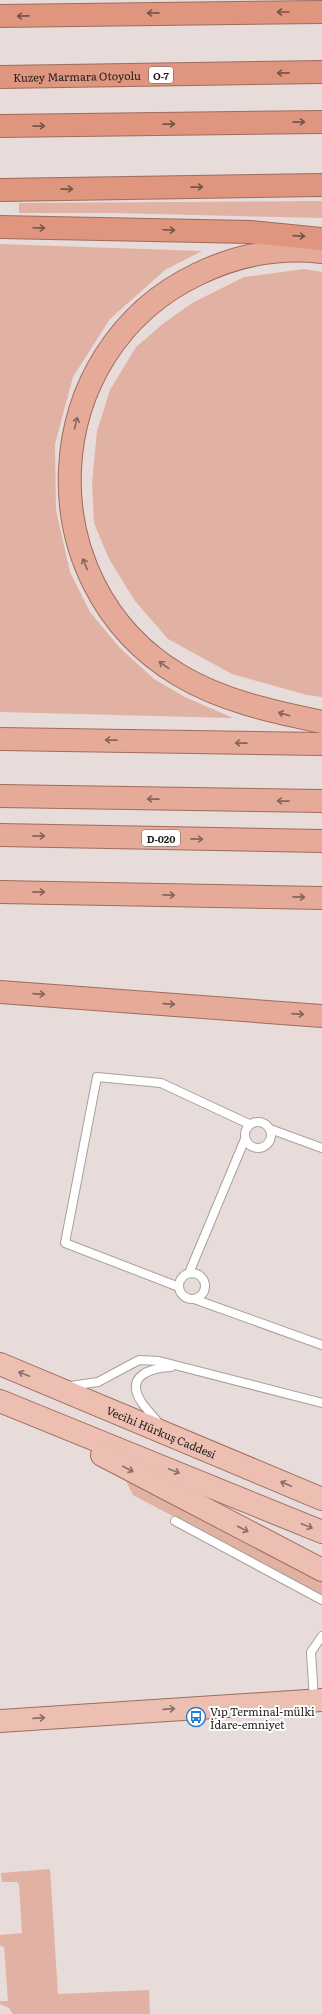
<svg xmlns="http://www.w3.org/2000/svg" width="322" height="2014" viewBox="0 0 322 2014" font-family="Literata,serif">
	<rect width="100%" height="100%" fill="#e7dcd9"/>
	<g fill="#e1b2a4">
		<path d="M322 201V218L112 213H19V203Z"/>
		<path d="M0 244 202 251 165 270 110 319 73 377 55 444 56 510 70 572 90 612 119 647 154 679 185 697 233 718 0 712Z"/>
		<path d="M304 269 322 272V697L307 695 232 674 168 639 135 601 109 559 94 523 92 484 97 431 110 390 136 347 164 323 192 303 244 277Z"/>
		<path d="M126 1481 322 1581V1595L133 1495Z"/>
		<path d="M50 1869 58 1994 149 1990 150 2014H13L9 2008 0 2004V2001H8L4 1947 0 1946V1935L22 1933 19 1885 17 1882H2L1 1873Z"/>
	</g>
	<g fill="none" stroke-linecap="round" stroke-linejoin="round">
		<defs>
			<g id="service">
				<circle cx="258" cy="1135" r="13"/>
				<path d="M270 1129 322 1148"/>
				<circle cx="192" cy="1286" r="13"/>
				<path d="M189 1273 245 1139"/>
				<path d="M179 1287 65 1243 97 1077 161 1083 249 1124"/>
				<path d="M194 1299 322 1345"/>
				<path d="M70 1386 98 1382 139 1360 159 1361 322 1403"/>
				<path d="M160 1425C154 1417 147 1410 142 1403 124 1376 150 1368 171 1367"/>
				<path d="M175 1521 322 1600"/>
				<path d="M314 1700 311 1652 322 1636"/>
			</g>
			<g id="primary">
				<path id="s1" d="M0 1364 322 1499"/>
				<path d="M0 1401 322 1532"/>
				<path d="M102 1455 322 1570"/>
				<path d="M0 1721 322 1700"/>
			</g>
			<g id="trunk">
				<path d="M322 252C279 247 237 255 198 274 36 351 25 583 179 675 222 701 274 712 322 722"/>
				<path d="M0 739 322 744"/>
				<path d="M0 796 322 801"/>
				<path d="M0 835 322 841"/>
				<path d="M0 892 322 898"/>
				<path d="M0 992 322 1016"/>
			</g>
			<g id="motorway">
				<path d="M0 16 322 12"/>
				<path id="s2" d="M0 77 322 72"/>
				<path d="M0 126 322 122"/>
				<path d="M0 190 322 185"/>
				<path d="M0 227 251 232 322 239"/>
			</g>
		</defs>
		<use href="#service" stroke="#a99f9c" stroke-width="10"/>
		<use href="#primary" stroke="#9e6c5d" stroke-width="24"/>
		<use href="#trunk" stroke="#9e6c5d" stroke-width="24"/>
		<use href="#motorway" stroke="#9e6c5d" stroke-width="24"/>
		<use href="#service" stroke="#fff" stroke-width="8"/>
		<use href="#primary" stroke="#ecbfb2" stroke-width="22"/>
		<use href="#trunk" stroke="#e6aa98" stroke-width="22"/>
		<use href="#motorway" stroke="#df957e" stroke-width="22"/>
	</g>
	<defs><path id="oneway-shaft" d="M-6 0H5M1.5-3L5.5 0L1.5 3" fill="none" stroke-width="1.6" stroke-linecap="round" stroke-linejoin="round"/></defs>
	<g stroke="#78554a">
		<use href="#oneway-shaft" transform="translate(283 12) rotate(180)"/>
		<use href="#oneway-shaft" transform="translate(153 13) rotate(179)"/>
		<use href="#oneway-shaft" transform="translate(23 16) rotate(179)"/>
		<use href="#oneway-shaft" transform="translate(283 73) rotate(179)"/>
		<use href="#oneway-shaft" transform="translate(299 122) rotate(-1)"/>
		<use href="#oneway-shaft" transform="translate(169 124) rotate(-1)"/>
		<use href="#oneway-shaft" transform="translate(39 126) rotate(-1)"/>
		<use href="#oneway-shaft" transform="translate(197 187) rotate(-1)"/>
		<use href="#oneway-shaft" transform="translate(67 189) rotate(-1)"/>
		<use href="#oneway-shaft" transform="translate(39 228) rotate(2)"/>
		<use href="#oneway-shaft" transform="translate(169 230) rotate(2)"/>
		<use href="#oneway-shaft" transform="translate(299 236) rotate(4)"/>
	</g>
	<g stroke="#85655c">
		<use href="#oneway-shaft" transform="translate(76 423) rotate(-76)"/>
		<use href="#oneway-shaft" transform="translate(85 564) rotate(-112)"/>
		<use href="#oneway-shaft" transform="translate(164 665) rotate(-144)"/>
		<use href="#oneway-shaft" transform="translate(284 714) rotate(-164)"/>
		<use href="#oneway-shaft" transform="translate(111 740) rotate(-179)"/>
		<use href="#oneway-shaft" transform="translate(241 743) rotate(-179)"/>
		<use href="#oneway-shaft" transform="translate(153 799) rotate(-179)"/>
		<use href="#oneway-shaft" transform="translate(283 801) rotate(-179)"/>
		<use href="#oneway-shaft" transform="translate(39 836) rotate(1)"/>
		<use href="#oneway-shaft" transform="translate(197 839) rotate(1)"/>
		<use href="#oneway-shaft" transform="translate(39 892) rotate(1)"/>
		<use href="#oneway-shaft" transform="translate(169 895) rotate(1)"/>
		<use href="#oneway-shaft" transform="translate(299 897) rotate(1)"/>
		<use href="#oneway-shaft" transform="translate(39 994) rotate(4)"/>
		<use href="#oneway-shaft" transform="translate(169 1004) rotate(4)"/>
		<use href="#oneway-shaft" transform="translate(298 1014) rotate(4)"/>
	</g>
	<g stroke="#887068">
		<use href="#oneway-shaft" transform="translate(24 1374) rotate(-158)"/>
		<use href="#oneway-shaft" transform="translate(128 1469) rotate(27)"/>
		<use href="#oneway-shaft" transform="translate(174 1471) rotate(22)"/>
		<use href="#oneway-shaft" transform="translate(286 1484) rotate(-157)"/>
		<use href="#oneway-shaft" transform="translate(307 1526) rotate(22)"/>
		<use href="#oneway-shaft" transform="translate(243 1529) rotate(27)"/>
		<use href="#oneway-shaft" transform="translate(169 1709) rotate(-4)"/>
		<use href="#oneway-shaft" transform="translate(39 1718) rotate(-4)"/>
	</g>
	<defs>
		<symbol id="bus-ring" viewBox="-11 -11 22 22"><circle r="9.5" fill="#fff" stroke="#297ecc" stroke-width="1.5"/><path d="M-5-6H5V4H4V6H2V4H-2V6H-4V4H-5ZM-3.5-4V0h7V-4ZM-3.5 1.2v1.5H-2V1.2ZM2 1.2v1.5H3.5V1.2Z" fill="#297ecc"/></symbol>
	</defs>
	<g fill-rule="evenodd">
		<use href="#bus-ring" x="185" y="1706" width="22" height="22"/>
	</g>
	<g text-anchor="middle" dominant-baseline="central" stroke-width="4" stroke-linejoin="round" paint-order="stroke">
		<g fill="#fff" stroke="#666362" stroke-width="1">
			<rect x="149" y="67" width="24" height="16" rx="3"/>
			<rect x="142" y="830" width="38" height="16" rx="3"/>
		</g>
		<g font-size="10" font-weight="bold" fill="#24201f">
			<text x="161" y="75">O-7</text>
			<text x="161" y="838">D-020</text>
		</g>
		<g font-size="11" fill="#24201f" stroke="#fff">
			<text stroke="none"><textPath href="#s2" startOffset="77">Kuzey Marmara Otoyolu</textPath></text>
			<text stroke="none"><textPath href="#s1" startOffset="175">Vecihi Hürkuş Caddesi</textPath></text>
		</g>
		<g font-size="11" fill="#24201f" stroke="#fff" text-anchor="start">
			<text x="210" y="1711">Vıp Terminal-mülki<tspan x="210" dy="13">İdare-emniyet</tspan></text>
		</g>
	</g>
</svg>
